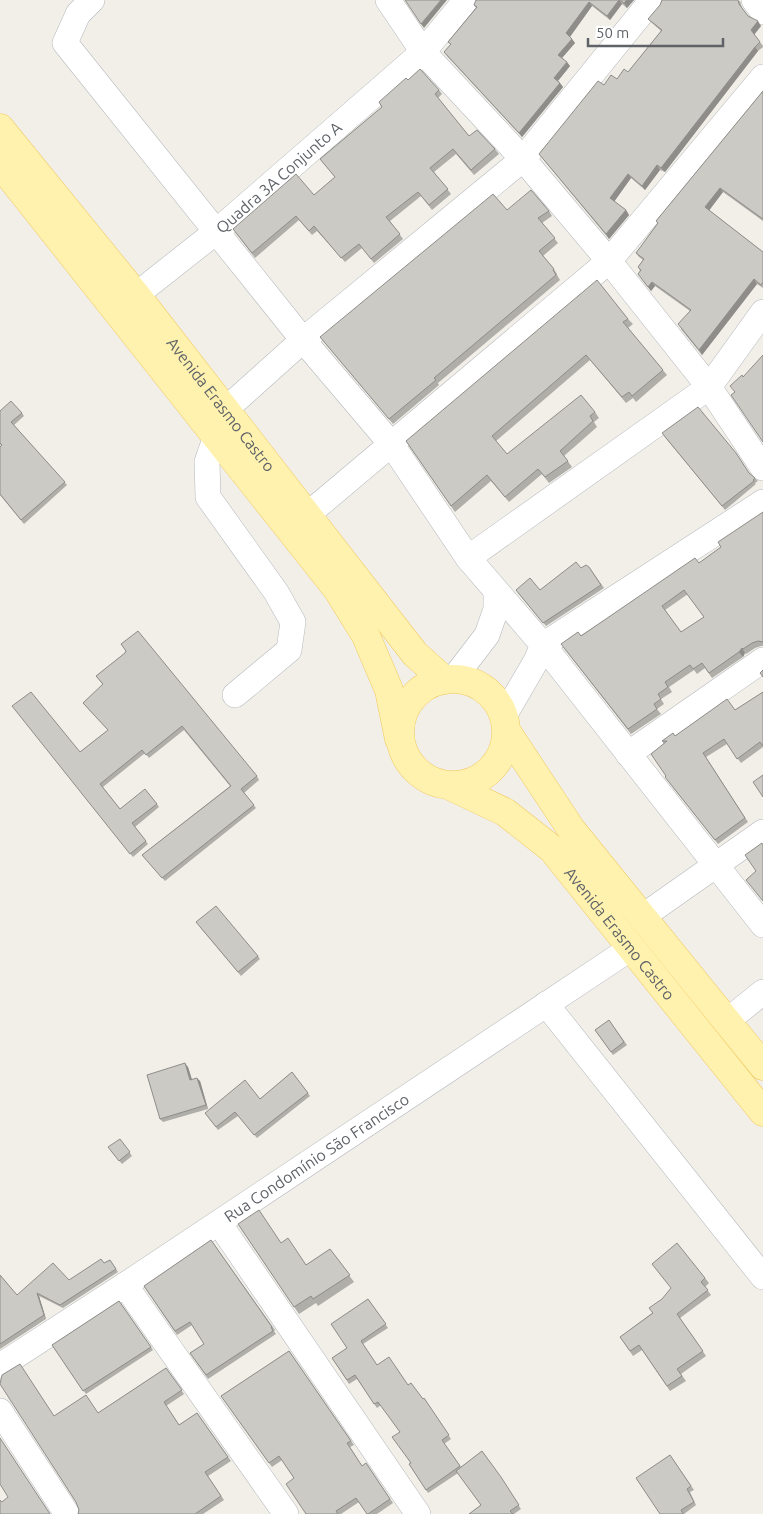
<svg xmlns="http://www.w3.org/2000/svg" width="763" height="1514" viewBox="0 0 763 1514" font-family="Ubuntu,sans-serif">
	<rect width="100%" height="100%" fill="#f1efe8"/>
	<g fill="none" stroke-linecap="round" stroke-linejoin="round">
		<defs>
			<g id="minor">
				<path d="M92 0 78 14 65 43 303 340 392 445 468 558 543 645 763 925"/>
				<path d="M388 0 423 52 523 159 609 261 709 387 763 468"/>
				<path d="M754 0 763 12"/>
				<path id="s1" d="M136 295 217 231 423 52 466 0"/>
				<path d="M225 410 303 340 523 159 652 0"/>
				<path d="M216 436 207 462 208 497 276 592 293 622 289 650 235 695"/>
				<path d="M307 515 609 261 763 77"/>
				<path d="M468 558 709 387 763 312"/>
				<path d="M454 678 487 635 496 609V591"/>
				<path d="M504 716 536 661 543 645 763 502"/>
				<path d="M628 754 763 660"/>
				<path d="M642 917 763 832"/>
				<path d="M546 1004 763 1277"/>
				<path d="M727 1021 763 992"/>
				<path d="M219 1223 418 1514"/>
				<path d="M125 1285 286 1514"/>
				<path id="s2" d="M0 1366 125 1285 631 948"/>
				<path d="M0 1411 67 1514"/>
			</g>
			<g id="major">
				<path id="s3" d="M0 128 136 295 415 654 444 680"/>
				<path d="M0 164 337 589 366 636 389 690 399 739"/>
				<circle cx="453" cy="732" r="53"/>
				<path d="M507 732 571 829 763 1066"/>
				<path id="s4" d="M450 786 505 812 552 849 763 1112"/>
			</g>
		</defs>
		<use href="#minor" stroke="#b5b8bc" stroke-width="26"/>
		<use href="#major" stroke="#f2c960" stroke-width="29"/>
		<use href="#minor" stroke="#fff" stroke-width="25"/>
		<use href="#major" stroke="#fff2af" stroke-width="28"/>
	</g>
	<g fill="#afaea9" fill-rule="evenodd">
		<path d="M634 0 627 8 622 4 610 20 592 6 570 37 575 43 562 58 570 66 558 81 563 87 522 137 447 56 444 52 451 45 448 42 476 8 474 5Z"/>
		<path d="M740 1 742 8 748 16 761 26 754 34 763 46V47L758 51 665 172 660 170 645 190 631 178 614 201 626 210 629 215 609 239 539 154 604 85 617 79 628 72 661 31 652 23 648 19Z"/>
		<path d="M408 80 439 90 442 94 438 98 469 136 495 149 499 154 474 175 456 154 434 172 451 194 432 210 421 196 390 221 403 239 374 263 362 248 345 262 317 231 312 235 299 220 255 258 236 233 314 195 335 177 320 159 382 107Z"/>
		<path d="M763 91V221L723 192 709 210 763 252V288L757 284 702 355 681 329 690 311 655 286 651 291 638 274 640 271 638 267 643 260 639 257 636 253 658 224 656 221Z"/>
		<path d="M507 210 549 211 552 216 542 223 558 243 543 256 554 269 557 274V275L560 280 438 383 439 385 393 424 320 337Z"/>
		<path d="M628 319 633 324 628 328 667 375 636 402 633 398 626 403 590 360 496 441 507 454 595 412 599 418 594 422 597 427 564 456 572 467 549 483 542 474 509 502 491 481 455 512 406 441Z"/>
		<path d="M0 411 22 413 24 416 14 425 67 485 24 524 0 495 1 446 0 444Z"/>
		<path d="M664 436 749 473 755 478 758 481 755 483 756 484 725 510Z"/>
		<path d="M763 512V646H761L755 648 746 654 745 653 743 657 712 678 705 668 697 674 694 670 669 687 672 692 661 699 664 704 657 709 661 714 631 734 564 648 581 636 699 563 721 547ZM688 594 704 617 681 632 665 610Z"/>
		<path d="M589 567 604 588 546 626 518 593 540 590 581 568Z"/>
		<path d="M121 644 257 776 259 780 244 793 256 808 165 881 142 855 230 786 184 730 149 758 145 753 103 787 120 809 157 804 159 807 135 827 148 844 133 857 15 709 80 752 108 730 83 703 103 685 96 676 125 653 126 651Z"/>
		<path d="M763 692V747L741 763 727 744 706 757 748 822 718 844 668 781 666 776 664 744 662 741 735 710Z"/>
		<path d="M199 926 258 956 260 959 241 976Z"/>
		<path d="M609 1020 627 1045 613 1055 595 1030Z"/>
		<path d="M188 1067 192 1080 200 1081 208 1109 163 1122 160 1119Z"/>
		<path d="M292 1072 310 1096 257 1138 238 1116 218 1130 205 1113 260 1099Z"/>
		<path d="M120 1139 132 1156 122 1164 111 1151Z"/>
		<path d="M238 1224 281 1243 306 1265 330 1249 354 1282 318 1306 316 1303 299 1314Z"/>
		<path d="M211 1240 275 1330 274 1331 276 1334 208 1379 190 1353 204 1344 192 1325 177 1335 144 1286Z"/>
		<path d="M110 1260 118 1272 63 1308 39 1296 46 1319 0 1349V1275L17 1295 69 1280Z"/>
		<path d="M705 1278 709 1283 705 1287 711 1295 680 1318 706 1356 681 1374 686 1381 670 1391 642 1350 633 1356 620 1337 652 1313Z"/>
		<path d="M368 1299 388 1328 363 1344 377 1365 408 1385 423 1399 424 1398 451 1439 444 1444 461 1467 482 1451 521 1509 514 1514H469L481 1505 458 1473 428 1493 409 1464 411 1463 400 1432 381 1405 377 1408 357 1379 349 1384 332 1358 347 1348Z"/>
		<path d="M119 1301 153 1350 86 1394 52 1345Z"/>
		<path d="M289 1351 354 1445 350 1447 362 1466 366 1463 393 1503 377 1514H367L359 1502 341 1514H306L294 1478 282 1460 272 1467 221 1396Z"/>
		<path d="M166 1368 184 1394 166 1406 179 1425 197 1413 231 1461 208 1476 224 1500 203 1514H78L79 1510 54 1416 98 1413Z"/>
		<path d="M670 1455 694 1490 690 1492 696 1505 684 1514H660Z"/>
	</g>
	<g fill="#8f8d8a">
		<path d="M441 0H447L424 28 421 24Z"/>
		<path d="M619 0 622 4 610 20 607 16Z"/>
		<path d="M627 0H634L627 8 624 3Z"/>
		<path d="M589 2 592 6 569 38 566 33Z"/>
		<path d="M758 21 761 26 754 35 751 30Z"/>
		<path d="M572 39 575 43 561 59 558 55Z"/>
		<path d="M755 47 758 51 665 172 661 168Z"/>
		<path d="M567 62 570 66 557 82 554 78Z"/>
		<path d="M560 83 563 87 522 137 519 133Z"/>
		<path d="M657 165 660 170 645 190 642 186Z"/>
		<path d="M628 174 631 178 614 202 610 198Z"/>
		<path d="M720 188 723 192 708 212 705 207Z"/>
		<path d="M626 210 629 215 609 239 606 234Z"/>
		<path d="M754 279 757 284 702 355 699 350Z"/>
		<path d="M652 282 655 286 651 291 648 287Z"/>
		<path d="M742 648 745 653 743 657 739 652Z"/>
		<path d="M185 1063 188 1067 193 1083 190 1080Z"/>
		<path d="M197 1078 200 1081 208 1109 206 1105Z"/>
		<path d="M37 1293 39 1296 46 1319 44 1315Z"/>
	</g>
	<g fill="#cccac5" stroke="#8f8d8a" fill-rule="evenodd">
		<path d="M405 0H441L421 24Z"/>
		<path d="M476 0H627L624 3 619 0 607 16 589 2 566 33 572 39 558 55 567 62 554 78 560 83 519 133 444 52 451 44 448 42 477 7 474 5Z"/>
		<path d="M662 0H738L739 4 748 16 758 21 751 30 760 42 755 47 661 168 657 165 642 186 628 174 610 198 626 210 606 234 539 154 598 81 604 85 611 75 617 79 624 69 628 72 662 30 648 19 660 5Z"/>
		<path d="M420 69 439 90 435 94 469 136 477 130 495 149 471 170 453 149 430 168 448 189 429 205 418 192 386 217 400 234 371 259 359 244 341 258 314 226 309 231 296 216 252 253 233 229 296 174 314 195 335 177 320 159 382 107 379 102 406 78 408 80Z"/>
		<path d="M763 91V219L720 188 705 207 763 252V282L761 285 754 279 699 350 678 324 691 310 652 282 648 287 638 274 641 270 638 267 644 259 636 253 658 223 656 221Z"/>
		<path d="M531 190 549 211 538 218 555 238 539 251 554 269 553 270 556 275 434 378 436 380 389 419 320 337 493 194 507 210Z"/>
		<path d="M597 280 628 319 623 322 663 370 632 396 629 392 622 397 586 355 492 436 507 454 581 395 595 412 590 416 593 421 560 451 568 461 545 477 538 469 505 497 487 475 451 506 406 441Z"/>
		<path d="M763 355V442L731 395 735 392 730 386 742 375 743 377Z"/>
		<path d="M11 401 22 413 11 422 65 482 21 520 0 494V447L2 445 0 443V411Z"/>
		<path d="M698 407 736 453 749 473 755 478 753 480 754 481 722 506 662 433Z"/>
		<path d="M763 512V642L758 641 752 643 743 649 742 648 739 652 709 673 702 663 693 669 690 665 665 682 668 687 658 694 661 699 654 704 657 709 628 729 561 644 578 632 581 636 695 558 699 563 721 547 718 542ZM684 590 704 617 681 632 662 606Z"/>
		<path d="M576 562 581 568 586 565 589 567 601 585 543 623 516 590 530 578 540 590Z"/>
		<path d="M138 631 257 776 241 789 254 805 162 878 142 855 231 786 182 726 146 755 142 750 100 784 120 809 145 789 157 804 132 823 146 841 130 854 12 706 31 692 80 752 108 730 83 703 103 684 96 676 125 653 126 651 121 644Z"/>
		<path d="M763 670V677L760 673Z"/>
		<path d="M763 692V746L760 742 737 759 724 739 703 753 745 818 715 840 665 777 666 776 651 754 667 741H662L673 733 675 736 727 699 735 710Z"/>
		<path d="M763 775V797L753 782Z"/>
		<path d="M762 843 763 845V901L746 880 756 871 745 855Z"/>
		<path d="M216 906 258 956 238 972 196 922Z"/>
		<path d="M609 1020 624 1042 611 1052 595 1030Z"/>
		<path d="M185 1063 190 1080 197 1078 206 1105 160 1119 147 1075Z"/>
		<path d="M292 1072 308 1093 254 1135 235 1112 216 1127 205 1113 245 1080 260 1099Z"/>
		<path d="M120 1139 130 1152 119 1161 108 1147Z"/>
		<path d="M259 1210 281 1243 288 1238 306 1265 330 1249 350 1275 313 1299 311 1296 294 1307 238 1224Z"/>
		<path d="M211 1240 272 1327H271L273 1331 206 1375 190 1353 204 1344 190 1322 175 1331 144 1286Z"/>
		<path d="M677 1243 705 1278 701 1282 708 1290 677 1314 703 1351 677 1369 682 1376 667 1386 639 1345 630 1351 620 1337 653 1313 649 1308 662 1299 671 1288 652 1264Z"/>
		<path d="M101 1259 104 1263 110 1260 116 1269 60 1305 37 1293 44 1315 0 1344V1275L17 1295 53 1263 69 1280Z"/>
		<path d="M368 1299 386 1324 361 1341 377 1365 389 1357 408 1385 411 1383 423 1399 424 1398 449 1435 442 1440 460 1466 426 1490 409 1464 411 1463 392 1437 400 1432 378 1402 374 1404 355 1375 347 1380 332 1358 347 1348 331 1324Z"/>
		<path d="M119 1301 151 1347 83 1391 52 1345Z"/>
		<path d="M289 1351 351 1441 347 1443 362 1466 366 1463 390 1499 368 1514H367L356 1498 336 1511 338 1514H306L286 1484 294 1478 279 1456 269 1463 221 1396Z"/>
		<path d="M20 1364 54 1416 86 1395 98 1413 166 1368 182 1390 164 1402 179 1425 197 1413 228 1457 205 1472 221 1496 195 1514H78L79 1510 76 1502 0 1384 2 1375Z"/>
		<path d="M0 1438 50 1514H0V1500L2 1502 8 1497 0 1484Z"/>
		<path d="M482 1451 501 1477 519 1505 510 1511 513 1514H469L481 1505 456 1471Z"/>
		<path d="M670 1455 691 1486 687 1489 694 1502 681 1510 683 1514H660L636 1478Z"/>
	</g>
	<g text-anchor="middle" dominant-baseline="central" stroke-width="4.5" stroke-linejoin="round" paint-order="stroke">
		<g font-size="16" fill="#5f6368" stroke="#fff">
			<text stroke="none"><textPath href="#s1" startOffset="185">Quadra 3A Conjunto A</textPath></text>
			<text stroke="none"><textPath href="#s3" startOffset="354">Avenida Erasmo Castro</textPath></text>
			<text stroke="none"><textPath href="#s4" startOffset="229">Avenida Erasmo Castro</textPath></text>
			<text stroke="none"><textPath href="#s2" startOffset="379">Rua Condomínio São Francisco</textPath></text>
		</g>
	</g>
	<path d="M588 38v8h135v-8" fill="none" stroke="#5f6368" stroke-width="2.5"/>
	<text x="596" y="38" font-size="15" fill="#5f6368" stroke="#ffffff" stroke-width="4" paint-order="stroke">50 m</text>
</svg>
